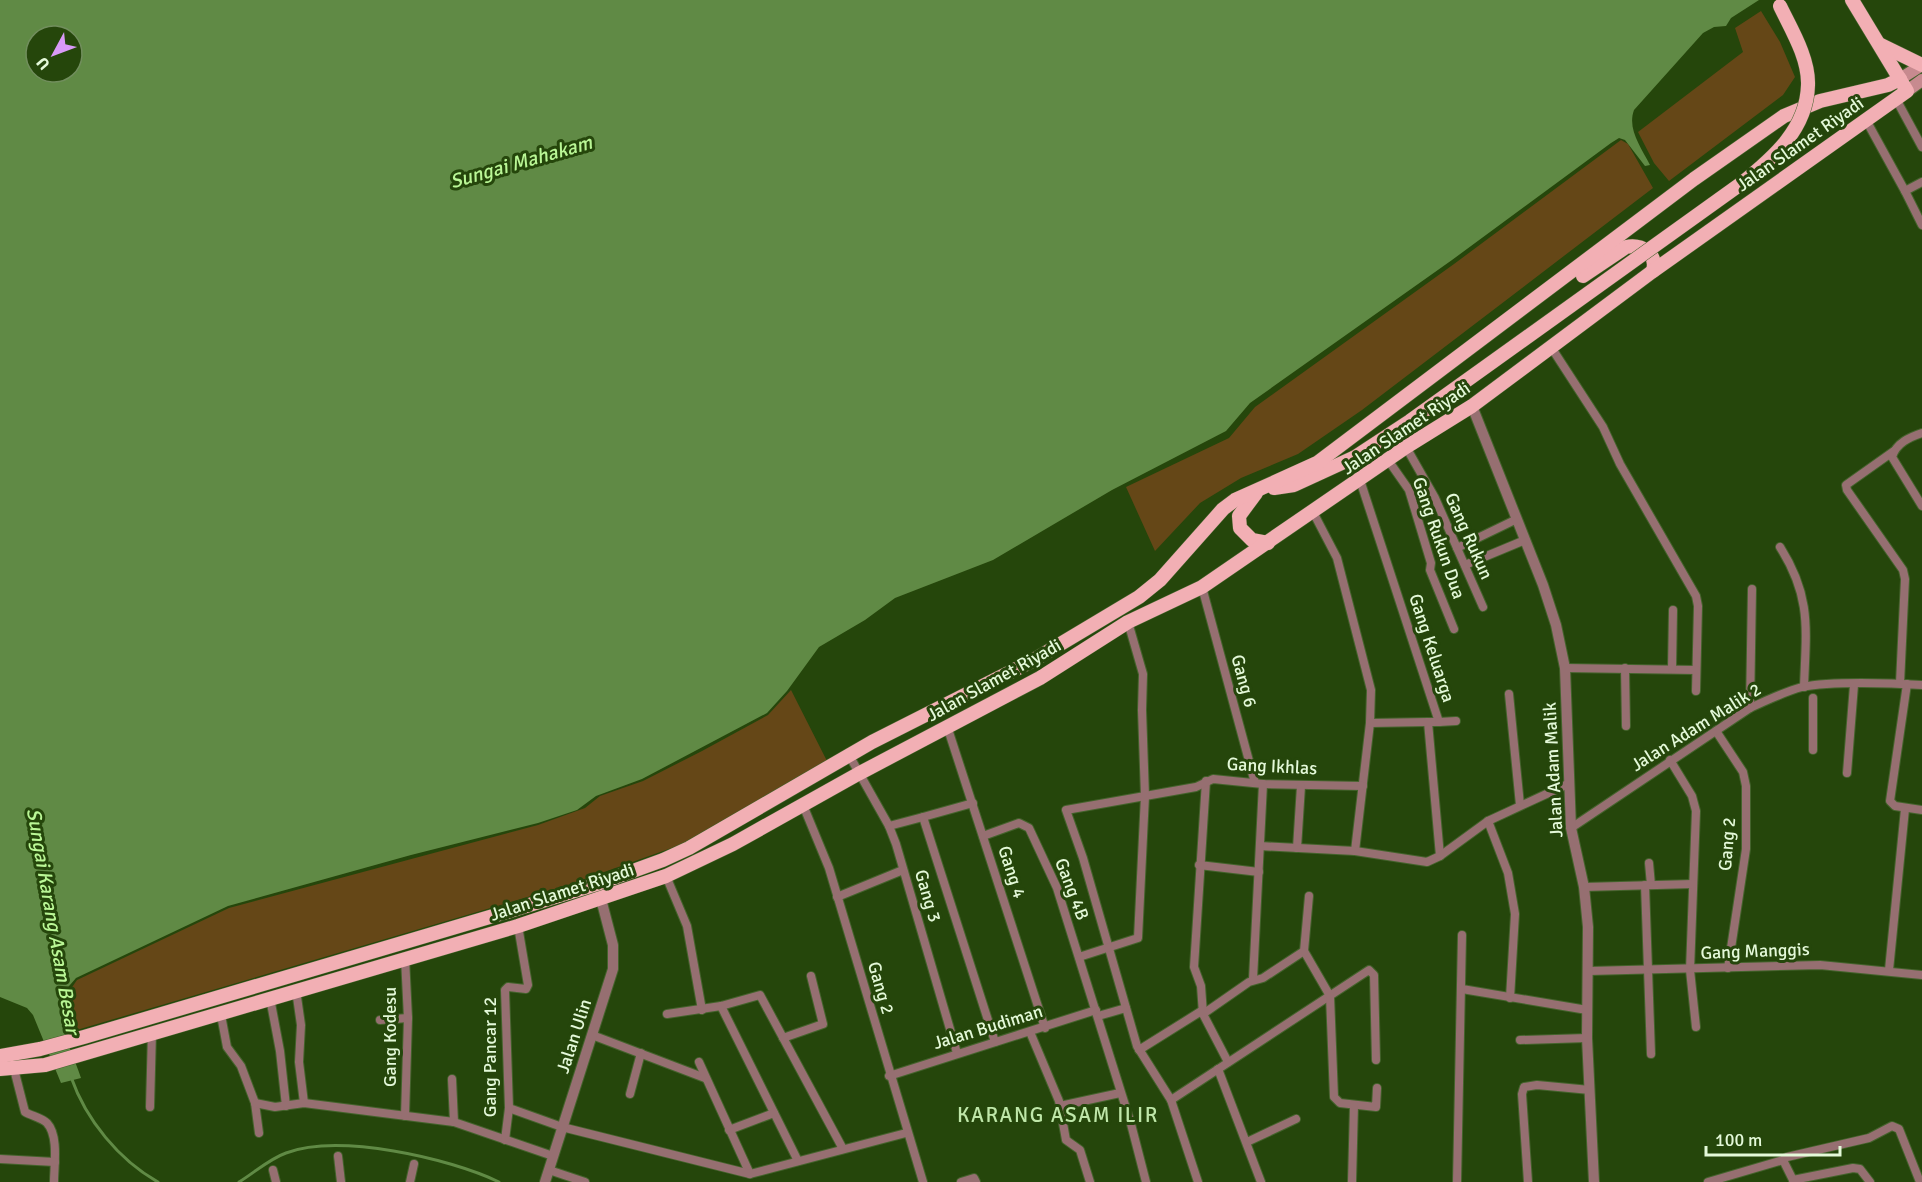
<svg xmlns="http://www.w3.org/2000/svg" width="1922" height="1182" viewBox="0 0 1922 1182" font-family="Signika,sans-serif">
	<rect width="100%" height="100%" fill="#25460b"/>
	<g fill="#654717">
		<path d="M1761 11 1780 42 1795 77 1783 95 1669 181 1654 163 1638 132 1743 52 1735 28Z"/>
		<path d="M1621 140 1628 144 1653 188 1362 410 1298 454 1241 478 1200 503 1155 551 1126 487 1229 438 1255 407 1454 264Z"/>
		<path d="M791 690 827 761 680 845 565 886 70 1032 68 993 77 980 229 908 538 825 585 808 600 796 643 781 702 751 768 715Z"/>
	</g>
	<path fill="#608a45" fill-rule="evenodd" d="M0 0H1759L1731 18 1726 26 1714 27 1703 33 1634 110C1627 129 1641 147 1650 165L1645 166 1625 140 1619 138 1611 143 1452 260 1250 403 1226 431 1112 490 993 560 895 598 865 620 819 647 787 691 767 713 642 779 596 796 577 810 538 823 411 855 228 906 76 978C70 985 62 993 61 1002 58 1026 74 1056 81 1078L61 1083 33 1015 27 1008 0 997ZM36 36H72V72H36Z"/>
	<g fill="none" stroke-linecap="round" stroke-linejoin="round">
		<g stroke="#608a45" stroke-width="3">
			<path d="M71 1077C86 1120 119 1160 158 1182"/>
			<path d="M239 1182C254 1173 269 1159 286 1153 339 1133 449 1158 499 1182"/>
		</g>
		<defs>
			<g id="minor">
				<path d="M1896 99 1922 147"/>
				<path d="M1866 120 1905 191 1922 182"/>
				<path d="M1905 191 1922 225"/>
				<path d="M1551 347 1603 427 1620 464 1696 596 1698 606 1696 691"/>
				<path d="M1922 433C1910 437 1896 443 1892 457L1922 506"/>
				<path d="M1406 447 1435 498 1483 607"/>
				<path d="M1894 451 1846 485 1847 490 1903 570 1905 579 1900 683"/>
				<path d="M1388 460 1409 490 1431 563 1430 570 1454 629"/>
				<path d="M1360 480 1439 722H1428L1440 856"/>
				<path d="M1313 512 1337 558 1371 690 1370 723 1355 851"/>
				<path d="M1780 547C1812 598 1806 629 1804 687"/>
				<path d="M1457 548 1517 519"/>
				<path d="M1465 565 1525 540"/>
				<path d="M1202 587 1255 783"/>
				<path d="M1565 668 1696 670"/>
				<path d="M1625 668 1626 726"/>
				<path d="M1672 669 1673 610"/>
				<path d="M1907 684 1890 801 1895 806 1922 810"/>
				<path d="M1509 694 1520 805"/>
				<path d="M1750 708 1752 589"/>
				<path d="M1439 722 1456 721"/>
				<path d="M1370 723 1428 722"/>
				<path d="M947 726 1045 1028"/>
				<path d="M1716 731 1743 772 1746 786V849L1728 968"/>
				<path d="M1813 750V698"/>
				<path d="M849 755 889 826 896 844 957 1053"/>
				<path d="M1670 760 1692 796 1696 811 1690 970 1696 1027"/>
				<path d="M1847 773 1854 685"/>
				<path d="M1206 781 1194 967 1201 986 1203 1014 1228 1062"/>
				<path d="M1363 786 1263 784 1213 779 1196 787 1066 810 1083 858 1137 1046 1171 1100 1369 970 1374 975 1376 1060"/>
				<path d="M803 805 829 868 923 1182"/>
				<path d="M923 817 973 803"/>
				<path d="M1488 821 1508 873 1515 914 1510 998"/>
				<path d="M889 826 923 817 995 1042"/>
				<path d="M1571 828 1750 708C1767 700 1784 692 1802 687 1831 681 1891 683 1922 685"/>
				<path d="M983 836 1019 823 1029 828 1057 888 1131 1124 1146 1182"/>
				<path d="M1260 846 1355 851 1427 862 1440 856 1488 821 1568 784"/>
				<path d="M1297 848 1301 786"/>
				<path d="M1649 863 1651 885"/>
				<path d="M1199 865 1259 872"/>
				<path d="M666 876 687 926 702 1010"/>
				<path d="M1645 885 1651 1054"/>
				<path d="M1584 887 1693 884"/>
				<path d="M837 897 903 870"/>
				<path d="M1304 951 1330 996 1334 1097 1340 1103 1376 1107 1377 1088"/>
				<path d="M1079 957 1138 938 1145 796 1142 710 1143 674 1128 622"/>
				<path d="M1889 970 1905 809"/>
				<path d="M1589 971 1820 965 1922 975"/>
				<path d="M1253 979 1263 784"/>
				<path d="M1462 989 1587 1010"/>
				<path d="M296 990 301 1025 299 1062 304 1103"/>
				<path d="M270 998 280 1051 286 1106"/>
				<path d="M721 1006 798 1161"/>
				<path d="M667 1014 721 1006 760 995 843 1149"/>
				<path d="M1203 1014 1249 982 1263 978 1304 951 1309 896"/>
				<path d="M221 1015 227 1047 241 1066 255 1103 259 1133"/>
				<path d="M1098 1016 1126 1008"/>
				<path d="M380 1020 408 1018"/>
				<path d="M1030 1032 1059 1101 1066 1140 1080 1150 1090 1182"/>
				<path d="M592 1035 705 1078"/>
				<path d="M783 1038 823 1024 811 976"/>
				<path d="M1520 1040 1587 1038"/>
				<path d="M1139 1050 1203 1010"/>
				<path d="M699 1062 750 1174"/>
				<path d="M14 1069 25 1112C32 1116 42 1118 47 1123 59 1136 54 1166 54 1182"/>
				<path d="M1218 1069 1261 1182"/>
				<path d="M889 1076 1096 1010"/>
				<path d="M452 1079 454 1122"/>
				<path d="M630 1094 641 1053"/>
				<path d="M1171 1100 1198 1182"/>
				<path d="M255 1103 275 1107 304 1103 454 1122 553 1156"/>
				<path d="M1060 1106 1120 1093"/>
				<path d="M150 1107 152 1032"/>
				<path d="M509 1108 562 1127 750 1174 906 1133"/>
				<path d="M405 1116 408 1018 405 958"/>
				<path d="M729 1130 774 1113"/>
				<path d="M505 1140 509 1108 505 990 508 987 526 989 528 985 518 926"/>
				<path d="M1247 1142 1296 1119"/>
				<path d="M338 1156 341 1182"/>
				<path d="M0 1159 55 1162"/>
				<path d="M1783 1160 1794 1182"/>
				<path d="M273 1170 276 1182"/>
				<path d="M549 1170 585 1182"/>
				<path d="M1793 1180 1853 1168 1860 1169 1870 1182"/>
				<path d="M410 1182 414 1164"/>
				<path d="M961 1182 974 1178 976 1182"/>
				<path d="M1352 1182 1354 1105"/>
				<path d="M1457 1182 1462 935"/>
				<path d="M1528 1182 1522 1094 1524 1087 1537 1085 1590 1090"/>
				<path d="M1708 1182 1783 1160 1787 1157 1869 1138 1892 1126 1899 1129 1920 1182"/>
			</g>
			<g id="tertiary">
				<path d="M1472 406 1543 585 1556 625 1565 668 1571 828 1584 887 1588 927 1587 1038 1594 1182"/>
				<path d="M545 1182 613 969V945L601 899"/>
			</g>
			<g id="secondary">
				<path d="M1900 79 1922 65"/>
				<path d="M1907 91 1922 80"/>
			</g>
			<g id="trunk">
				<path d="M1881 45 1922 65"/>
				<path d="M1583 276 1626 247C1641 244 1658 253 1653 271"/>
				<path d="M1274 488 1294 485 1355 457"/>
				<path d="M1256 493 1239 516 1240 528 1252 540 1268 543"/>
				<path d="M0 1056 40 1049 84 1037 510 911 600 883 663 860 689 848 872 742 1032 661 1139 597 1160 580 1223 509 1235 500 1317 463 1694 179 1784 116 1820 101 1888 85 1900 79"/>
				<path d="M0 1069 45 1065 518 926 666 876 733 844 858 774 1040 678 1128 622 1202 587 1406 447 1472 406 1653 271 1907 91 1852 0"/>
			</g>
		</defs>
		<use href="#minor" stroke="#44632c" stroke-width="10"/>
		<use href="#tertiary" stroke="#44632c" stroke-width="12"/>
		<use href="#secondary" stroke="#44632c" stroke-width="14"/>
		<use href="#trunk" stroke="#44632c" stroke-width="15"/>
		<use href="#minor" stroke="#966f71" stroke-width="8"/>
		<use href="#tertiary" stroke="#966f71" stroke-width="10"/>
		<use href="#secondary" stroke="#c78a8f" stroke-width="12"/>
		<use href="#trunk" stroke="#f2afb4" stroke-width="14"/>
		<defs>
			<path id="trunk-bridge" d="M1355 457 1410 421 1742 183C1773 158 1807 129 1808 85 1809 58 1791 29 1780 6"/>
		</defs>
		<use href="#trunk-bridge" stroke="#44632c" stroke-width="15" stroke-linecap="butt"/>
		<use href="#trunk-bridge" stroke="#f2afb4" stroke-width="14"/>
	</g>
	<g text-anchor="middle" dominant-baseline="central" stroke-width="6" stroke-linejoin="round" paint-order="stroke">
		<g font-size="18" fill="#e4f9d9" stroke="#25460b">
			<text transform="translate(1800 144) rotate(-35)">Jalan Slamet Riyadi</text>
			<text transform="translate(1406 428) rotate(-34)">Jalan Slamet Riyadi</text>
			<text transform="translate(1469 536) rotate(66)">Gang Rukun</text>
			<text transform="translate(1439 538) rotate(71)">Gang Rukun Dua</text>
			<text transform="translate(1432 648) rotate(72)">Gang Keluarga</text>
			<text transform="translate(994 680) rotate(-29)">Jalan Slamet Riyadi</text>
			<text transform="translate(1244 681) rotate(75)">Gang 6</text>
			<text transform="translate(1696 727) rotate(-32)">Jalan Adam Malik 2</text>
			<text transform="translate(1272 766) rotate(3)">Gang Ikhlas</text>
			<text transform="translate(1553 770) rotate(-93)">Jalan Adam Malik</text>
			<text transform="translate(1727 844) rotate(-85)">Gang 2</text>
			<text transform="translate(1012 872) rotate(72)">Gang 4</text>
			<text transform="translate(1072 889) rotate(69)">Gang 4B</text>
			<text transform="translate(562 892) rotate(-18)">Jalan Slamet Riyadi</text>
			<text transform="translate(928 896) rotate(74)">Gang 3</text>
			<text transform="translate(1755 951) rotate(-2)">Gang Manggis</text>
			<text transform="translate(881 988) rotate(74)">Gang 2</text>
			<text transform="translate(988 1027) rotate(-17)">Jalan Budiman</text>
			<text transform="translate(574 1036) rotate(-72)">Jalan Ulin</text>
			<text transform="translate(390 1037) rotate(-90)">Gang Kodesu</text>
			<text transform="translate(490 1057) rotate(-90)">Gang Pancar 12</text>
		</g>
		<g font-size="20" font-style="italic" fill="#baf796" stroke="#25460b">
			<text transform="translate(521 162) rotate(-16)">Sungai Mahakam</text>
			<text transform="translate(53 921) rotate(80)">Sungai Karang Asam Besar</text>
		</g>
		<g font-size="21" letter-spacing="1.5" fill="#bfe7a9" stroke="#25460b">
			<text x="1058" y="1115">KARANG ASAM ILIR</text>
		</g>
	</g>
	<g transform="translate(54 54) rotate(229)"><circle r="28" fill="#25460b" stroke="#718e5d" stroke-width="1.5"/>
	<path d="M0-4.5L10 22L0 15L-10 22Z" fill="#d99af7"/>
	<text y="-9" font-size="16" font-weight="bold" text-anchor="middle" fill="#e4f9d9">U</text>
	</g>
	<path d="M1706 1146v9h134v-9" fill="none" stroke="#e4f9d9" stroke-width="3"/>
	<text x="1715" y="1146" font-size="18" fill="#e4f9d9" stroke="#25460b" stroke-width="4.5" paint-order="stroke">100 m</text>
</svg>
